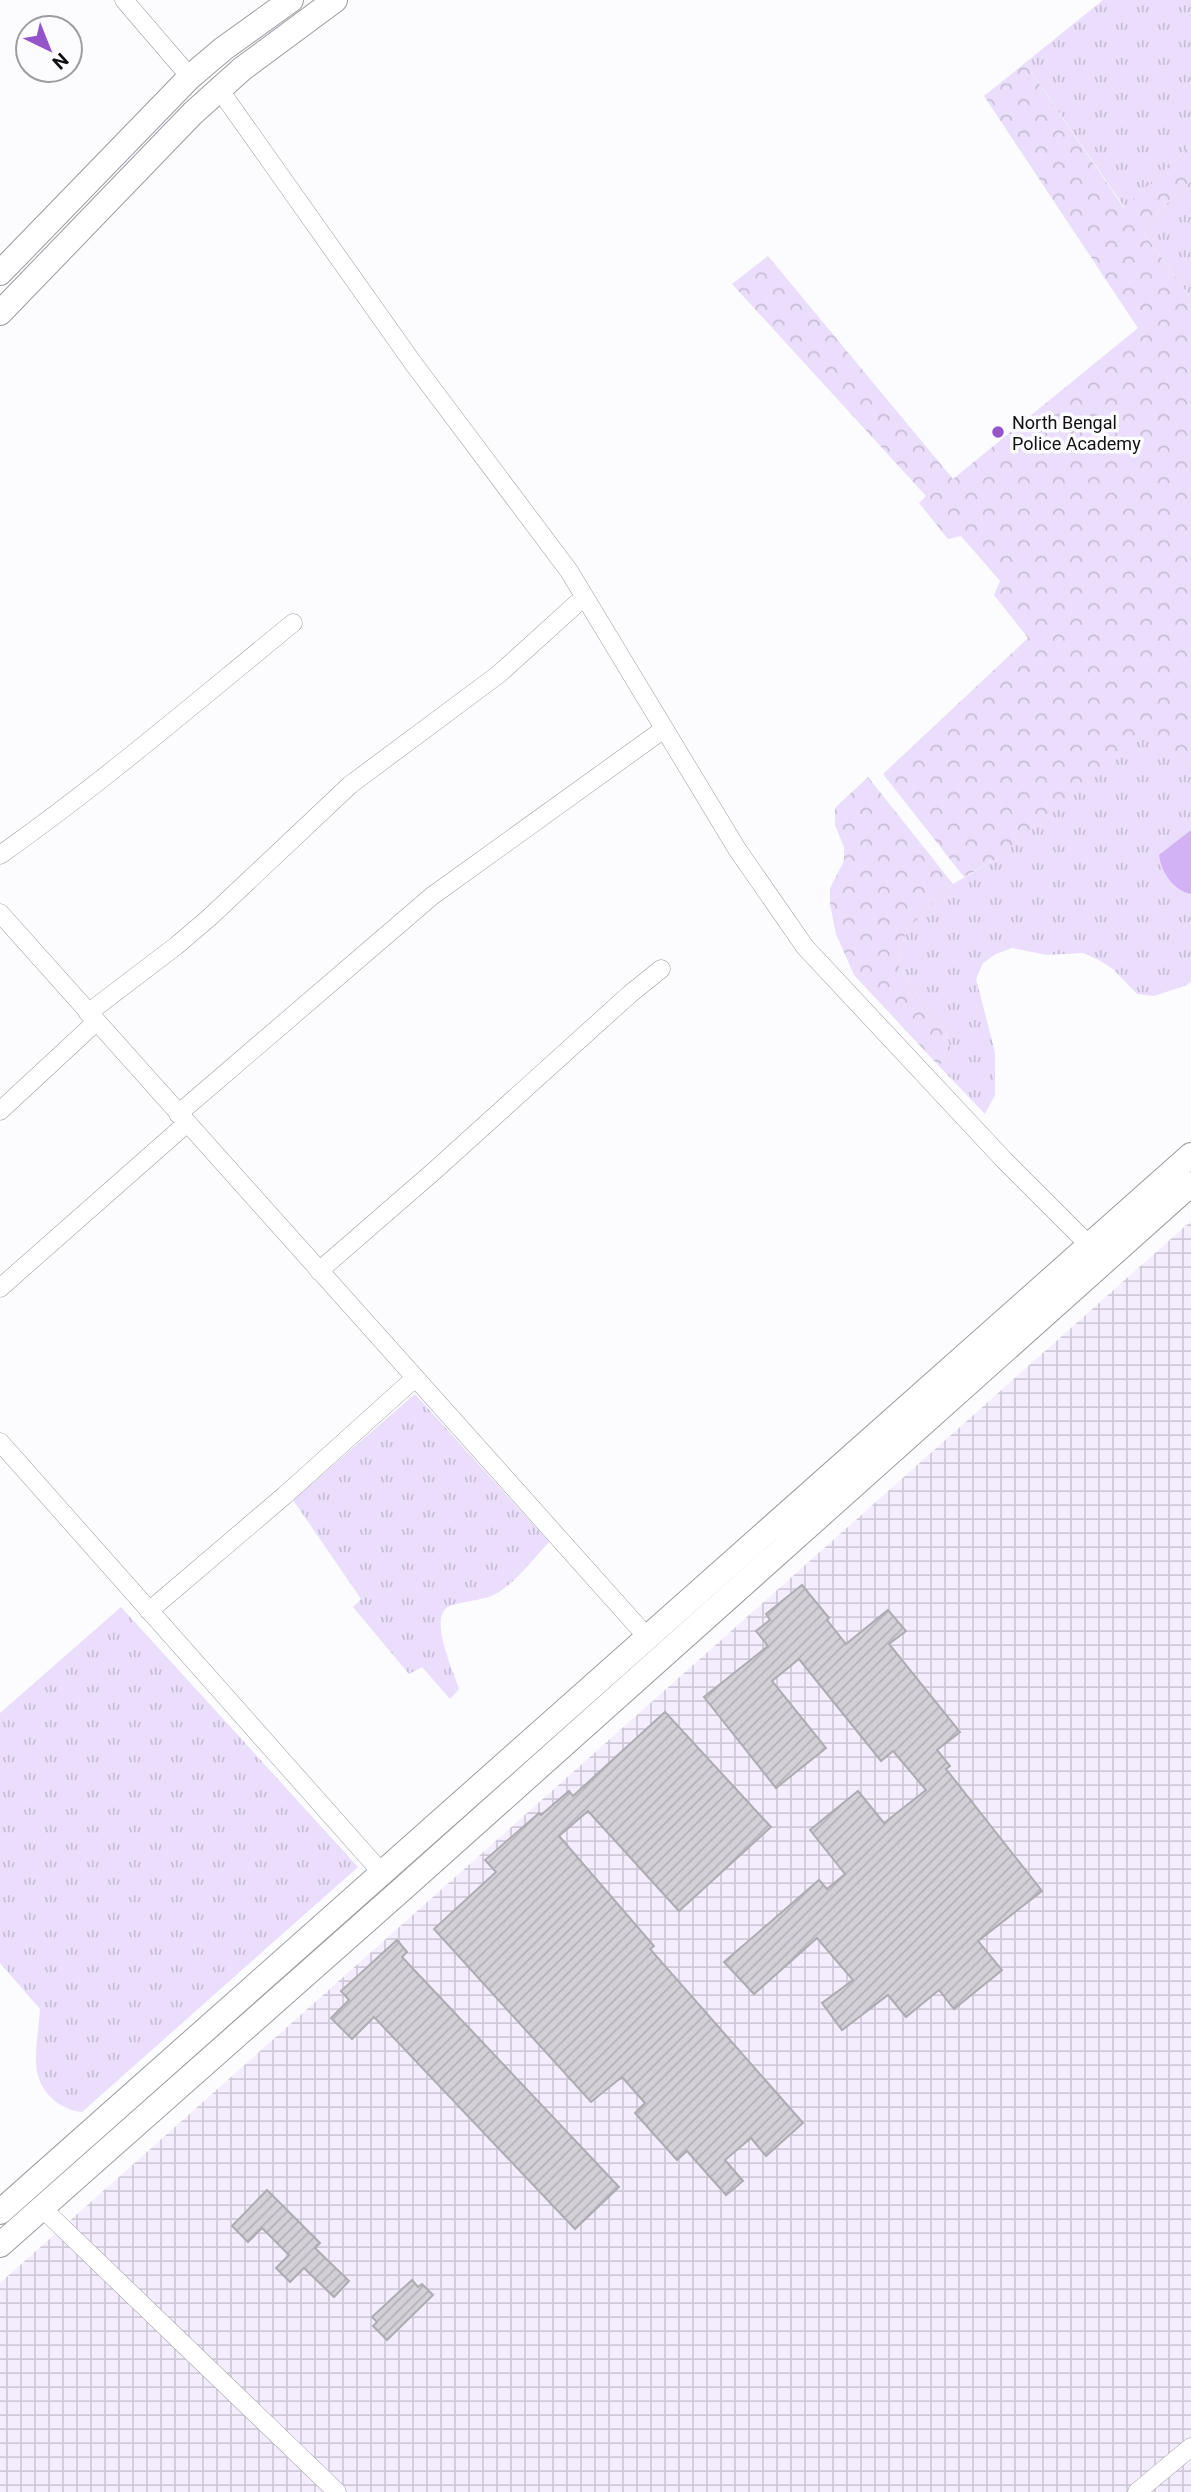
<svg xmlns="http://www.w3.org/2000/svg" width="1191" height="2492" viewBox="0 0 1191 2492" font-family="Roboto,sans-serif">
	<defs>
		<pattern id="industrial-grid" width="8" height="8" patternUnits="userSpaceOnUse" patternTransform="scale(1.75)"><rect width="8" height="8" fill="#f4edfd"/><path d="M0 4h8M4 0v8" fill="none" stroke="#d0cad8"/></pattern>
		<pattern id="grass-tufts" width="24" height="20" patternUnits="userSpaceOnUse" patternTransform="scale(1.75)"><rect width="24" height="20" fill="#ebddfc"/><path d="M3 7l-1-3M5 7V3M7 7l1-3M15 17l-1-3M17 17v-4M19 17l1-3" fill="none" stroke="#c8bdd7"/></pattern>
		<pattern id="forest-crowns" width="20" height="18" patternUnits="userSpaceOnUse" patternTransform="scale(1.75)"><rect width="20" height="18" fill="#ebddfc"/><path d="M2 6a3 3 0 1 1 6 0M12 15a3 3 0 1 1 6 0" fill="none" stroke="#c8bdd7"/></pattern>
		<pattern id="building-hatch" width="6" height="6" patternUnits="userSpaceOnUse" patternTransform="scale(1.75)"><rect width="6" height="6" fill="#d3d0d8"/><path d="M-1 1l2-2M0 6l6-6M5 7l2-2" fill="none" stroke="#b4b2b8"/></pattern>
	</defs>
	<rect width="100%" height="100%" fill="#fcfbfe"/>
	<path fill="url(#industrial-grid)" d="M1191 1221V2492H0V2283Z"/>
	<g fill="url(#grass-tufts)">
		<path d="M1103 0H1191V145L1125 208 1025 63Z"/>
		<path d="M1191 181V298L1144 234 1156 214Z"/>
		<path d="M1148 731 1187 763 1191 764V981L1187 985 1154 996 1137 994 1113 969 1099 960 1083 953 1047 955 1012 948 996 954 983 963 976 979 995 1052V1095L985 1114 939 1066 951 1051 945 1028 926 1008 899 967 900 948 908 928 953 884 998 858Z"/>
		<path d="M415 1394 549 1542C534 1558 518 1580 499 1592 484 1601 469 1600 452 1605 425 1613 454 1671 459 1689L450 1699 422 1667 409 1674 353 1607 361 1599 293 1500Z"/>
		<path d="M121 1607 358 1867 82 2112C62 2110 44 2096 38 2076 33 2059 39 2027 40 2009L0 1963V1713Z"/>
	</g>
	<g fill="url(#forest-crowns)">
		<path d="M1025 63 1124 208 1191 145V181L1156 214 1144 234 1191 298V764L1187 763 1148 732 998 858 964 877 883 774 1028 638 994 595 1000 581 961 536 948 539 919 503 926 496 732 284 768 256 953 479 1138 328 984 96Z"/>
		<path d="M868 777 953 884 908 928 900 948 899 967 926 1008 945 1028 951 1051 939 1066 854 975 836 934 830 904V888L844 861V847L835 825V808Z"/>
	</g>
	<path fill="#d2b1f5" d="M1191 830V894C1174 891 1161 872 1159 855Z"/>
	<g fill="url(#building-hatch)" stroke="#aeabb2" stroke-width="2">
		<path d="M802 1585 829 1618 827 1620 846 1644 888 1610 906 1631 889 1644 960 1732 937 1750 950 1766 946 1769 1042 1891 978 1941 1002 1970 954 2009 939 1990 906 2017 888 1995 842 2030 822 2003 853 1980 817 1938 754 1994 724 1962 819 1880 827 1889 845 1874 810 1830 858 1791 884 1823 926 1790 893 1751 881 1761 799 1659 772 1681 826 1748 776 1788 704 1697 768 1646 756 1631 770 1620 766 1614Z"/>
		<path d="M665 1712 771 1827 679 1911 588 1811 559 1836 654 1946 650 1949 803 2123 766 2156 751 2138 725 2160 743 2181 726 2195 687 2151 677 2160 635 2113 645 2103 622 2077 591 2102 434 1929 496 1872 485 1860 539 1813 541 1815 569 1791 573 1796Z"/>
		<path d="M397 1940 407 1952 402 1957 619 2187 575 2229 374 2017 352 2039 331 2018 349 2000 341 1991Z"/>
		<path d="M267 2190 320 2243 315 2248 349 2281 334 2297 304 2268 290 2282 276 2268 289 2255 262 2228 248 2242 232 2226Z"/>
		<path d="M412 2280 418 2287 422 2284 433 2295 387 2340 373 2326 377 2322 372 2317Z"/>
	</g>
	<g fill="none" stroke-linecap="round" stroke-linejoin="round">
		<defs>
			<g id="street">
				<path d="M124 0 190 77"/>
				<path d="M219 89 413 363 569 571 737 849 805 947 1005 1161 1090 1246"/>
				<path d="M0 855C102 783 196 702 293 623"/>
				<path d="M0 913 648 1638"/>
				<path d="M88 1013 176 946 210 917 350 785 499 674 584 597"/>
				<path d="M0 1111 96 1022"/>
				<path d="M178 1114 432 896 664 729"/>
				<path d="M319 1271 433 1172 630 994 661 969"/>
				<path d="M0 1288 186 1124"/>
				<path d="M0 1442 382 1873"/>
				<path d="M149 1611 284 1496 415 1378"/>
				<path d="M42 2208 337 2492"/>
				<path d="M1137 2492 1191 2447"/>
			</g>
			<g id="secondary">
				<path d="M0 273 190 77 223 49 291 0"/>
				<path d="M0 313 193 113 242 69 335 0"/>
				<path d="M0 2212 1191 1155"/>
				<path d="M0 2245 399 1892 1191 1184"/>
			</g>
		</defs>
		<use href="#street" stroke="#9e9ba2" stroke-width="19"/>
		<use href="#secondary" stroke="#9e9ba2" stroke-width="26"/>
		<use href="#street" stroke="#fff" stroke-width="18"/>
		<use href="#secondary" stroke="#fff" stroke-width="24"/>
	</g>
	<circle fill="#9455cb" stroke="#fcfbfe" stroke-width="2.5" cx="998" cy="432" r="7"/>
	<g text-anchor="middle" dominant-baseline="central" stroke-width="7" stroke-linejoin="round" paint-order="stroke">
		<g font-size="18" fill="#111012" stroke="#fcfbfe" text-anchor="start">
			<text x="1012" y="422">North Bengal<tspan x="1012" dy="21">Police Academy</tspan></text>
		</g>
	</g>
	<g transform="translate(49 49) rotate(137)"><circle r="33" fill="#fcfbfe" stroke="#9e9da0" stroke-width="2"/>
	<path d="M0-5L12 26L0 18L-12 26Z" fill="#9455cb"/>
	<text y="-10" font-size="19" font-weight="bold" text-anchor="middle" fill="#111012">N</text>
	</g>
</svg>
